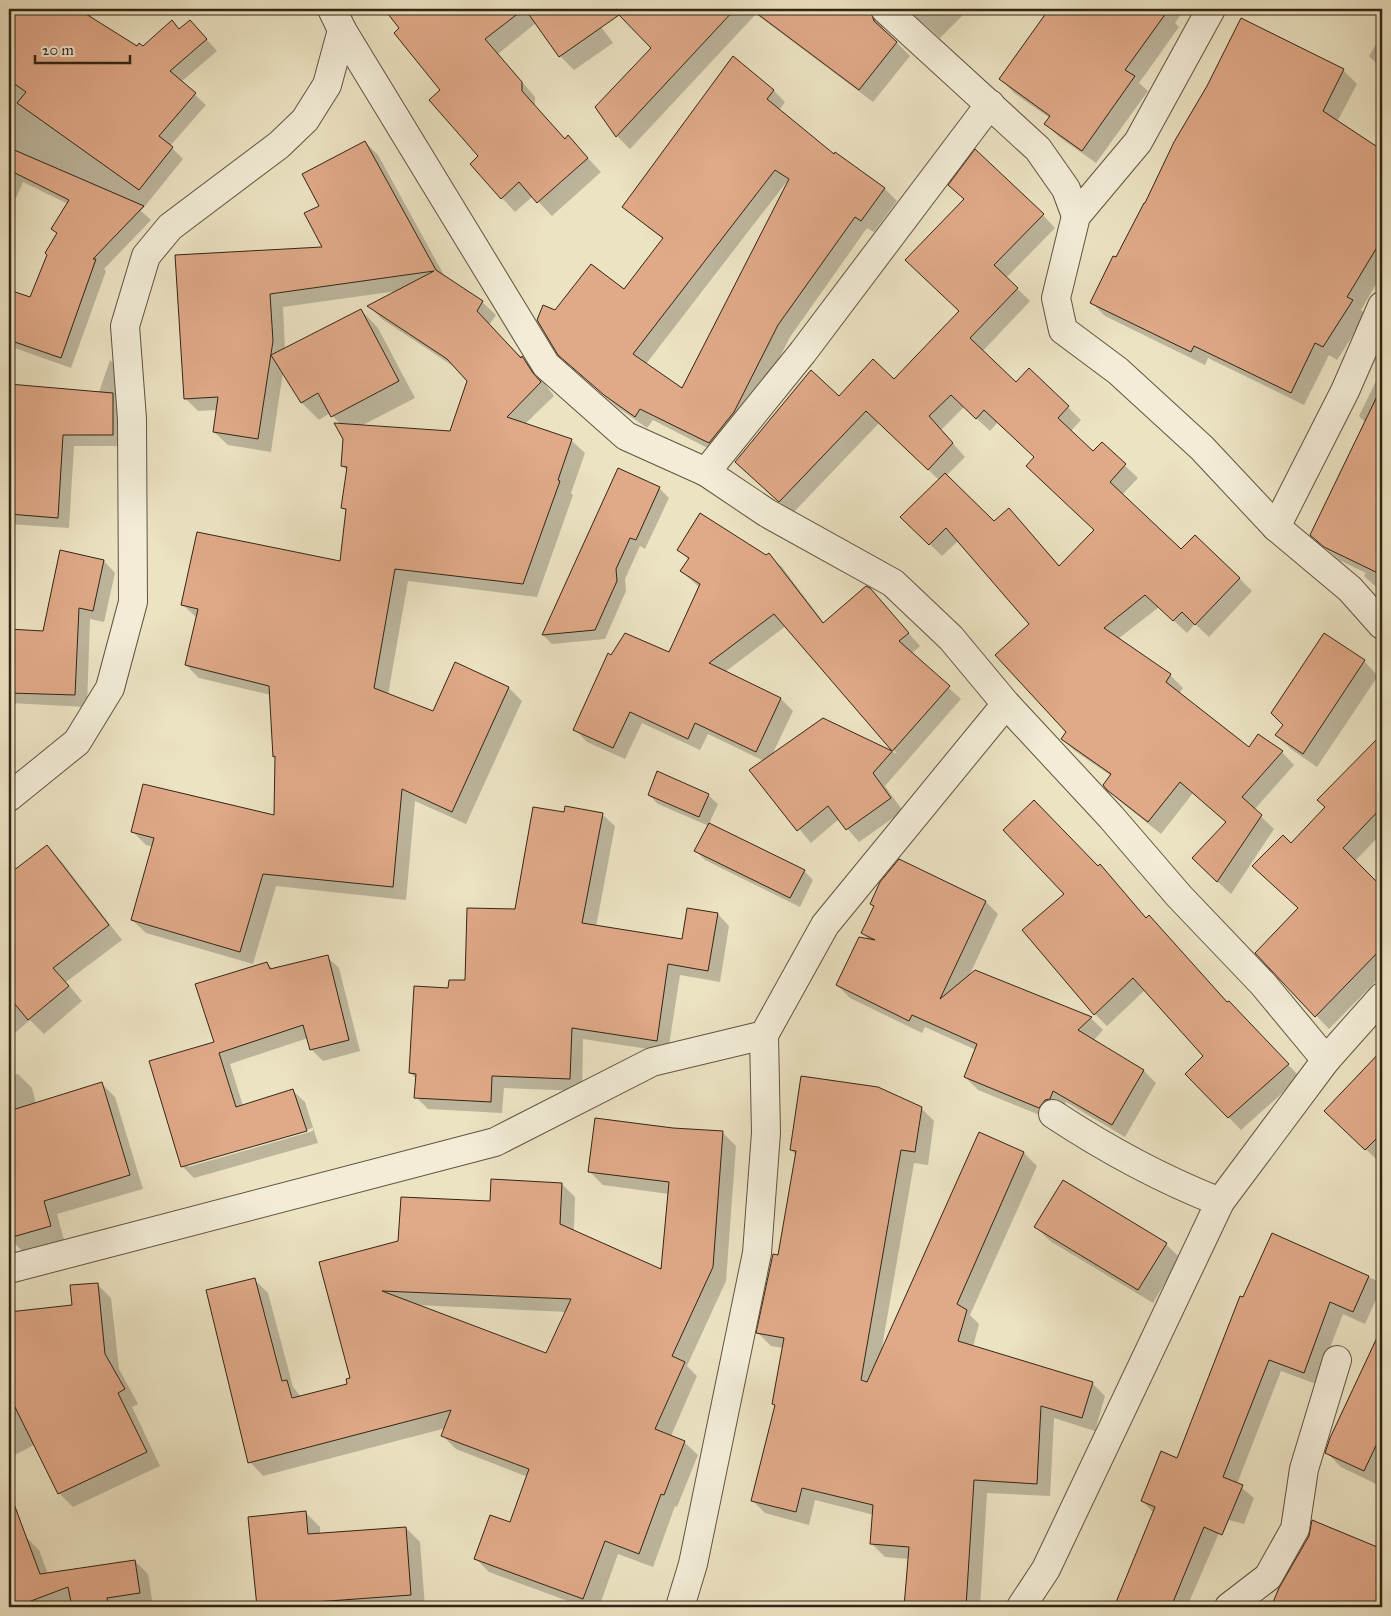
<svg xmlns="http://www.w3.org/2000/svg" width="1391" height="1616" viewBox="0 0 1391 1616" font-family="'IM FELL Great Primer',serif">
	<rect width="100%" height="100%" fill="#ece3c3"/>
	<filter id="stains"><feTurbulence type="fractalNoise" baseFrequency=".004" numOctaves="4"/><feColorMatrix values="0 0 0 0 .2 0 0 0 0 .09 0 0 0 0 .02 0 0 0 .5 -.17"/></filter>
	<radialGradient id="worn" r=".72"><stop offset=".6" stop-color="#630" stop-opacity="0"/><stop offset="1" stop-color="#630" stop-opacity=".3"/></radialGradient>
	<g fill="#0003" fill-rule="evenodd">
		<path d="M9 9H99L64 38 143 48 180 30 200 32 217 51 181 82 206 105 170 146 183 159 141 211 151 220 104 269 106 271 71 368 9 346V291L30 299 58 234 68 204 23 182 16 198 9 195Z"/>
		<path d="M386 9H588L613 43 574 70 560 56 536 23 498 54 535 97V106L566 140 568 137 601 172 552 216 533 196 515 212 502 198 441 90Z"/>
		<path d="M614 9H891L882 20 883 29 910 56 873 102 756 14 630 149 617 136 597 107 653 48Z"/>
		<path d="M907 9H965L967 11 940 38Z"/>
		<path d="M1051 9H1185L1175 23 1179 27 1139 83 1148 91 1096 163 1059 137 1046 124 1050 118 1014 93 1001 79Z"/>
		<path d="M1382 34V69L1369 56Z"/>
		<path d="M1343 70 1357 84 1337 122 1382 152V274L1361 310 1366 315 1337 360 1329 355 1304 405 1208 358 1205 365 1105 316 1092 303 1117 259Z"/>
		<path d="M773 90 785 102 779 110 834 155 885 189 897 201 874 232 867 228 790 337 746 424 721 455 653 420 647 428 617 407 572 367 555 312 625 291 664 240 623 207ZM788 180 789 181 683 390 646 364Z"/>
		<path d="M365 142 378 155 445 277 482 302 496 315 489 325 535 371 554 396 525 424 571 440 585 453 571 493 573 495 537 597 408 581 388 695 433 713 456 664 509 688 522 701 466 824 415 801 406 900 276 886 253 964 146 933 132 920 153 847 146 845 133 832 275 817 277 758 274 756 271 695 199 678 186 665 197 618 182 604 341 563 347 512 343 508 348 471 342 466 344 439 341 425 330 413 319 420 302 403 283 372 271 452 228 445 214 432 218 410 198 411 185 398 176 256 324 248 320 206ZM397 291 369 306 382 319 459 370 468 380 450 432 361 426 415 398 378 328 361 310 285 349 283 307Z"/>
		<path d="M1043 215 1055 228 1006 278 1030 301 982 352 1016 384 1030 370 1081 420 1071 431 1093 453 1102 444 1138 478 1122 495 1181 551 1239 578 1252 591 1209 637 1195 624 1187 633 1159 607 1118 639 1170 675 1183 688 1179 694 1249 749 1258 736 1282 752 1294 765 1254 810 1274 829 1231 894 1206 871 1227 823 1193 793 1161 834 1121 802 1104 785 1111 776 1075 751 1062 739 1067 732 1031 624 958 541 942 556 902 517 939 480 879 423 792 514 749 474 839 398 894 381 961 312 920 273ZM964 407 990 431 998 422 1035 457 1096 530 1060 567 1022 523H994L946 476 965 457 941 430Z"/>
		<path d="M110 360 123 372 127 446H74L69 528 9 524V392L90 418Z"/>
		<path d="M1382 369V592L1364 576 1366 573 1339 560 1311 535 1366 423 1359 416Z"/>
		<path d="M659 488 669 498 645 549 640 546 625 579 626 591 605 639 552 644 543 635Z"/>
		<path d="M679 550 766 557 769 555 782 567 824 623 870 589 920 646 911 654 961 699 885 786 903 811 859 842 839 819 811 843 751 771 764 761 708 734 700 750 642 723 625 759 587 742 575 729 670 654 700 588 681 571 689 560ZM786 626 897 754 823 719 772 755 793 711 781 699 725 672Z"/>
		<path d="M104 561 115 573 104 622 90 619 87 707 9 703V630L44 632Z"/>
		<path d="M1324 635 1364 661 1378 676 1317 767 1291 749 1276 735 1285 725Z"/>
		<path d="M1382 736V833L1355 861 1382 889V975L1329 1029 1257 953 1299 909 1326 807 1319 800Z"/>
		<path d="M649 795H708L718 804 709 824 804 871 813 880 800 907 705 860 696 851 709 826 658 804Z"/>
		<path d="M565 814 603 815 615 826 596 927 683 940 718 914 729 926 720 982 680 975 668 1052 583 1039 582 1091 504 1088 502 1113 428 1109 416 1097 417 1079 410 1073 450 989 466 982 516 911Z"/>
		<path d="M47 847 61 861 122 940 66 982 82 1001 44 1034 30 1020 9 1038V911L15 906 9 898V876Z"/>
		<path d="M1100 866 1147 919 1300 1077 1241 1130 1186 1074 1205 1057 1145 990 1107 1026 1095 1014 1098 868Z"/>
		<path d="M986 902 998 914 969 976 1091 1018 1103 1030 1093 1041 1144 1071 1156 1083 1125 1137 1066 1102 1063 1112 1052 1120 978 1090 965 1077 976 1050 925 1027 922 1033 850 998 837 985 870 940 862 933 875 907 871 904Z"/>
		<path d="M327 957 339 968 360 1051 323 1061 311 1049 308 1038 230 1064 243 1106 293 1091 305 1102 318 1143 194 1178 183 1167 151 1062 216 1043 267 963 274 970ZM313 1128V1131L188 1167V1164Z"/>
		<path d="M1382 1052V1156L1378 1161 1326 1111Z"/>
		<path d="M18 1074 32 1088 36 1104 102 1084 115 1097 143 1189 57 1214 64 1240 22 1251 9 1237V1077Z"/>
		<path d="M921 1108 934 1121 928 1165 914 1163 881 1353 980 1134 1024 1153 1037 1166 970 1315 979 1324 973 1347 1092 1383 1105 1396 1095 1431 1054 1418 1050 1496 987 1493 980 1607H906L909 1559 885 1557 872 1544 874 1515 815 1500 809 1525 765 1513 752 1500 776 1406 783 1348 771 1346 758 1333 779 1256 796 1155 791 1150Z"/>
		<path d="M673 1130 723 1133 736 1146 726 1281 687 1366 697 1376 671 1436 684 1442 698 1455 677 1507 675 1506 653 1567 618 1554 599 1607H584L489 1572 475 1558 511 1523 528 1477 456 1449 443 1436 446 1428 263 1476 250 1462 254 1279 268 1293 293 1387 301 1397 348 1385 352 1379 321 1263 400 1242 491 1203 562 1184 575 1197 574 1231 662 1271 669 1194 603 1185 589 1171ZM417 1305 567 1312 547 1355Z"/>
		<path d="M1036 1227 1166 1244 1180 1258 1153 1303 1050 1241Z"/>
		<path d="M1272 1234 1382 1283V1299L1378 1295 1365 1324 1343 1314 1316 1384 1281 1371 1237 1484 1254 1498 1244 1524 1225 1519 1187 1607H1103L1106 1600 1117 1605 1154 1513 1142 1501 1178 1459Z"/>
		<path d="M97 1284 111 1298 119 1369 138 1404 132 1407 160 1466 73 1507 59 1493 36 1444 9 1458V1313L74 1306Z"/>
		<path d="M1368 1359 1382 1366V1477L1378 1485 1341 1467 1327 1453Z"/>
		<path d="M305 1512 320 1527V1534L406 1528 420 1542 425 1607H259L249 1518Z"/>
		<path d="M1313 1522 1382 1551V1607L1365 1605V1607H1273L1310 1537Z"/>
		<path d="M26 1537 39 1550 48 1574 135 1561 148 1574 153 1606 73 1607 72 1603 62 1607H9V1544Z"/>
	</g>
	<g fill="#e0a988" stroke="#332514" fill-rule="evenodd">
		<path d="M9 9H78L137 46 139 43 143 46 172 20 179 29 190 20 207 39 170 71 196 93 159 136 173 147 139 190 17 103 26 92 9 80Z"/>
		<path d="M384 9H524L485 39 522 82V91L565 139 568 135 588 158 537 203 519 182 501 199 470 164 478 156 429 100 440 90 394 33 399 28Z"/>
		<path d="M525 9H735L616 137 595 107 651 48 619 15 559 57Z"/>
		<path d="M751 9H870L874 21 897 42 859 90Z"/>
		<path d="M1049 9H1169L1125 70 1135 76 1082 151 1044 124 1050 116 999 79Z"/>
		<path d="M1241 18 1344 69 1323 111 1382 150V239L1347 297 1353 300 1323 347 1315 343 1291 393 1194 346 1191 352 1090 303 1113 256 1116 257 1144 203H1145L1174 142 1207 86Z"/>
		<path d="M733 56 774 90 767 99 834 154 835 152 885 188 861 221 855 217 778 325 734 412 709 443 640 409 635 417 604 395 558 355 537 320 543 305 555 310 591 264 624 289 663 238 622 207ZM775 170 789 179 682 388 633 354Z"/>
		<path d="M365 141 436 270 483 301 477 311 521 358 522 356 533 373 541 382 507 417 572 439 558 480 560 481 523 584 395 569 374 688 433 711 455 662 509 687 452 812 402 789 393 887 263 874 240 952 131 920 154 838 131 832 143 784 274 815 275 756 273 757 269 686 185 665 198 609 181 605 197 532 340 561 346 509 341 508 347 467 341 466 343 439 334 423 450 431 467 381 447 359 367 306 434 271 270 294 273 341 258 439 213 432 218 397 184 399 175 255 322 247 304 213 319 206 302 174Z"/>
		<path d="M12 149 144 206 93 259H96L61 358 9 340V290L30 297 47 255 45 253 57 233 51 229 69 200 9 170V155Z"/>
		<path d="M975 149 1044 214 994 265 1018 288 970 338 1016 382 1029 368 1069 406 1058 418 1093 451 1102 442 1126 464 1110 482 1181 549 1195 535 1240 578 1195 625 1182 612 1173 621 1145 595 1104 628 1171 674 1166 682 1249 747 1258 734 1283 751 1242 797 1262 815 1217 882 1192 858 1226 822 1180 782 1148 822 1107 790 1103 785 1111 774 1061 739 1066 732 995 655 1029 624 946 528 929 545 900 517 945 473 994 521 1009 508 1059 566 1094 530 1026 466 1034 457 984 410 976 419 951 395 929 416 953 443 928 470 866 411 779 502 735 462 811 370 839 396 873 359 894 379 959 311 905 260 964 199 948 185Z"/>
		<path d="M361 309 399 381 331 417 318 393 301 403 271 355Z"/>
		<path d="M9 384 113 393V435H63L58 518 9 514Z"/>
		<path d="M1382 386V575L1324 547 1310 535Z"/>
		<path d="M618 468 660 487 636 540 630 538 616 569 617 581 595 630 542 635Z"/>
		<path d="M700 513 766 555 769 553 823 623 866 586 870 588 909 633 899 641 950 686 873 773 891 798 846 830 828 806 797 831 749 770 823 718 892 751 774 614 709 663 781 698 756 752 695 723 688 739 630 712 613 748 573 730 608 653 611 655 625 633 669 652 700 584 680 571 689 558 677 550Z"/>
		<path d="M60 550 104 560 93 611 79 608 75 695 9 693V629L43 631Z"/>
		<path d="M1324 633 1365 660 1303 754 1275 735 1283 725 1271 713Z"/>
		<path d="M1382 734V807L1343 848 1382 887V948L1315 1017 1255 953 1298 908 1252 866 1283 835 1291 843 1325 807 1317 800Z"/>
		<path d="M657 771 709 794 699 817 648 795Z"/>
		<path d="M1034 800 1098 866 1100 864 1146 918 1149 915 1227 1002 1229 1001 1289 1064 1228 1118 1185 1074 1203 1056 1133 978 1094 1015 1022 930 1064 894 1003 830Z"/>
		<path d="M565 806 603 813 582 923 682 939 687 908 718 913 708 971 668 964 657 1041 572 1028 570 1079 492 1076 491 1102 414 1098 416 1074 409 1073 414 986 448 988 449 980H465L467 908 515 909 533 807 564 812Z"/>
		<path d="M709 823 805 870 790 898 694 851Z"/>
		<path d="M47 845 109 925 53 968 69 986 28 1020 9 997V874Z"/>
		<path d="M899 859 986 901 940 999 975 970 1092 1017 1078 1030 1144 1070 1112 1125 1053 1091 1050 1099 1045 1100 1039 1108 964 1077 977 1044 912 1015 909 1021 836 985 859 937 875 940 861 933 874 906 870 904 880 882Z"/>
		<path d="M328 955 349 1040 310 1050 303 1025 219 1053 236 1107 293 1089 307 1131 181 1167 149 1061 214 1042 195 984 267 962 270 969Z"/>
		<path d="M1382 1050V1133L1365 1150 1324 1111Z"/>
		<path d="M801 1076 878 1087 922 1107 915 1152 901 1150 861 1380 867 1382 979 1132 1024 1152 957 1304 967 1310 958 1341 1093 1382 1082 1418 1041 1406 1037 1484 974 1480 966 1607H904L909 1547 870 1544 873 1505 802 1488 796 1512 751 1501 775 1405 772 1404 784 1338 756 1333 773 1254 778 1255 796 1151 790 1150Z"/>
		<path d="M102 1082 130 1175 44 1201 51 1226 9 1238V1111Z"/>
		<path d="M595 1118 673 1128 723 1131 713 1267 672 1356 685 1362 655 1429 685 1441 664 1495 661 1494 639 1554 605 1541 583 1599 474 1559 490 1515 510 1522 529 1469 441 1436 451 1410 248 1463 206 1290 255 1278 282 1381 287 1380 292 1398 347 1384 346 1379 350 1378 319 1262 398 1241 401 1197 490 1201 491 1179 562 1183 560 1224 661 1269 669 1182 588 1172ZM382 1291 571 1299 546 1353Z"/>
		<path d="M1063 1180 1167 1243 1138 1290 1034 1227Z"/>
		<path d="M1272 1233 1369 1276 1353 1312 1330 1302 1304 1373 1269 1360 1223 1477 1243 1485 1222 1535 1204 1527 1171 1607H1114L1155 1507 1141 1501 1161 1451 1177 1458 1240 1296 1243 1297Z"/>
		<path d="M98 1283 105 1354 125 1389 118 1393 147 1452 58 1494 9 1395V1312L72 1305 70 1285Z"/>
		<path d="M1382 1327V1433L1364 1471 1325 1453 1330 1438Z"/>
		<path d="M11 1496 40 1574 135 1560 140 1593 107 1598 109 1607H72L68 1587 15 1607H9V1497Z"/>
		<path d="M306 1511 308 1534 406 1527 411 1595 315 1602 316 1607H257L248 1517Z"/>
		<path d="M1312 1520 1382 1549V1607H1271L1279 1588 1309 1536Z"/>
	</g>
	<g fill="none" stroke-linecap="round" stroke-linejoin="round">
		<defs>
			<g id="minor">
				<path d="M332 9 342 30 546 365 626 436 706 472 767 513 893 583 951 638 1006 704 1111 817 1179 896 1263 984 1326 1060"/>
				<path d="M885 9 1038 149 1066 189 1076 216"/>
				<path d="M1211 9 1138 142 1076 216 1056 298 1063 330 1118 371 1202 448 1276 527 1350 589 1382 625"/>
				<path d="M706 472 803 352 990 104"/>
				<path d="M1276 527 1345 391 1382 306"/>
				<path d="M9 797 77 742 110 688 133 602 132 419 125 326 146 256 170 227 279 145 305 120 327 85 342 30"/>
				<path d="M1053 1114C1106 1149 1161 1179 1220 1202"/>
				<path d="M9 1269 495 1142 652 1062 764 1035 825 925 1006 704"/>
				<path d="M680 1607 693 1564 757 1253 766 1133 764 1035"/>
				<path d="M1021 1607 1046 1569 1220 1202 1326 1060 1382 997"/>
				<path d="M1229 1607 1268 1577 1295 1529 1304 1469 1337 1360"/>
			</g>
		</defs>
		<use href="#minor" stroke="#615440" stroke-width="30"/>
		<use href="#minor" stroke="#f3edd8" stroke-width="28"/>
	</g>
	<rect width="1391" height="1616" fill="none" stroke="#ece3c3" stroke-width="30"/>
	<rect x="10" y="10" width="1371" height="1596" fill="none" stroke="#332514" stroke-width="2.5"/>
	<rect x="15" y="15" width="1361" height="1586" fill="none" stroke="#332514"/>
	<path d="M35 55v8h95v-8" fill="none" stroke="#332514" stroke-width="2.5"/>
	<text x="42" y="55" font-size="15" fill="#332514" stroke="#f3edd8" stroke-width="4" paint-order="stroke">20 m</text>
	<rect width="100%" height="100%" filter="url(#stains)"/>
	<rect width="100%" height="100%" fill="url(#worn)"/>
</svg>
